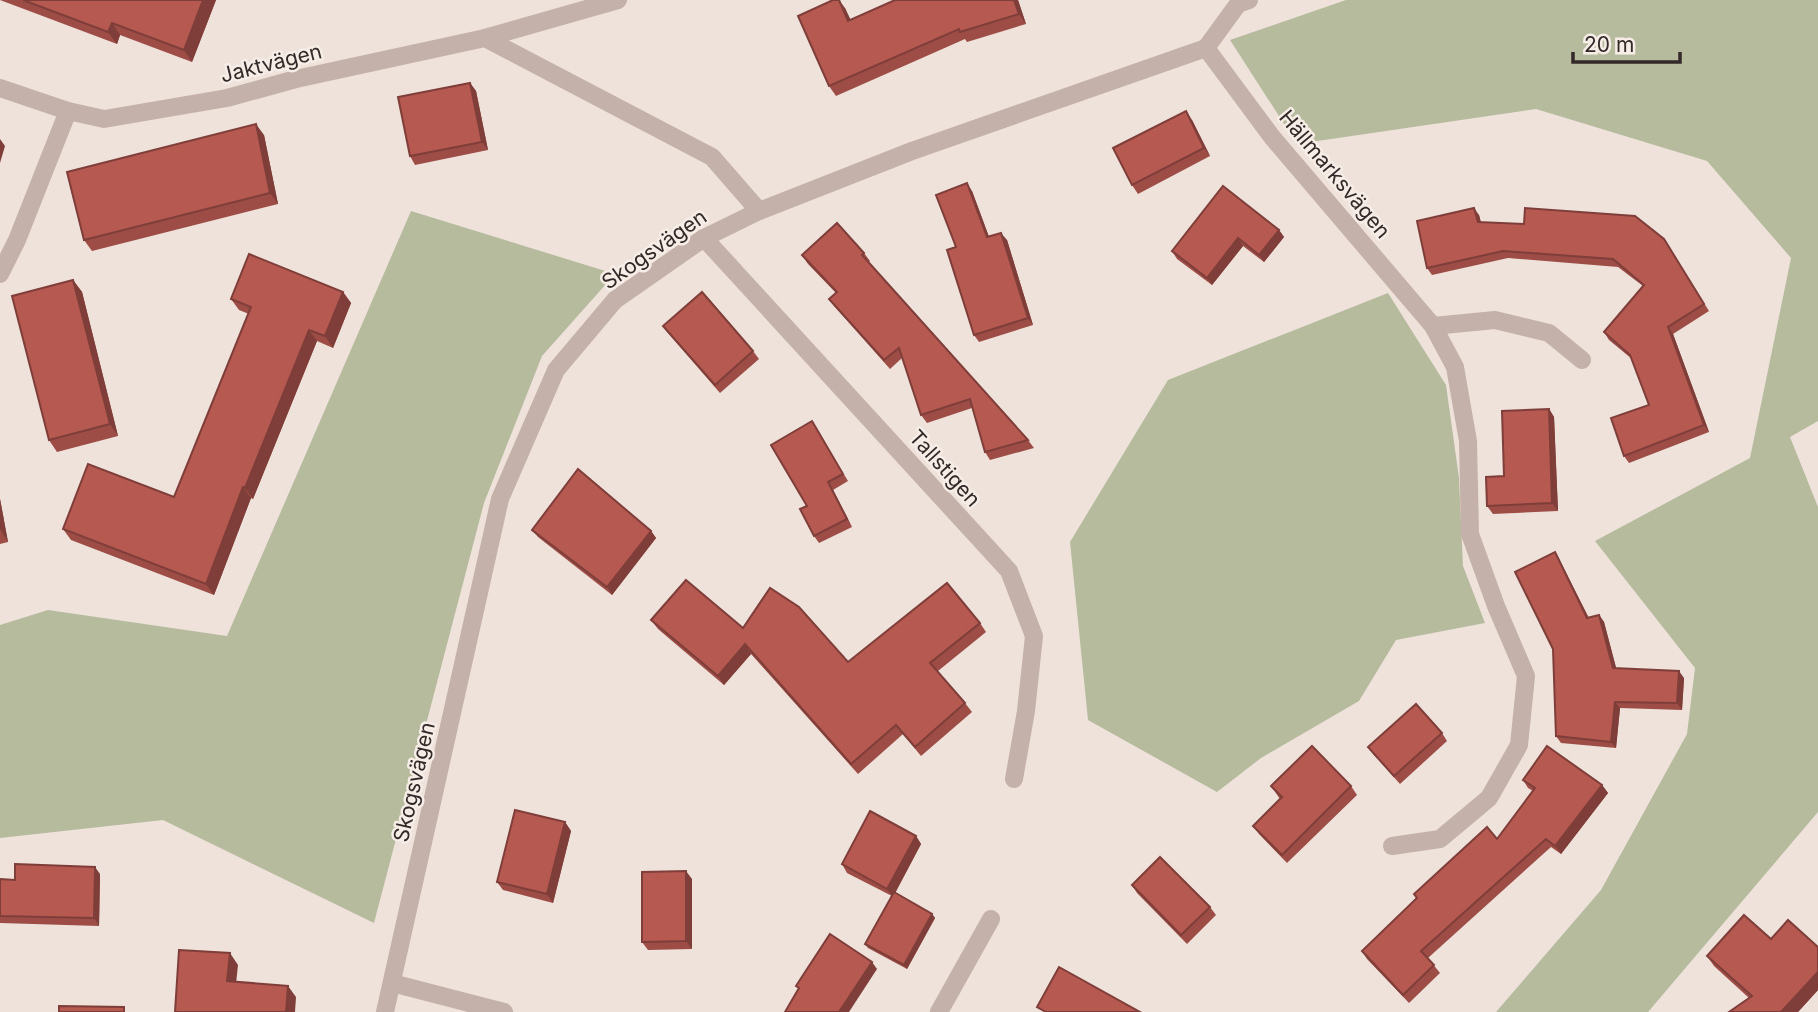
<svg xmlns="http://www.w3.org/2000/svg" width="1818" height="1012" viewBox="0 0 1818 1012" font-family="Inter,sans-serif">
	<rect width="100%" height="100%" fill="#eee2db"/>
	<g fill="#b6bb9d">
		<path d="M1346 0H1818V421L1790 437 1818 507V812L1648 1012H1496L1601 890 1687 734 1695 668 1595 541 1750 458 1791 258 1707 161 1536 109 1297 144 1230 40Z"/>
		<path d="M411 211 615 274 542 356 484 503 374 923 163 820 0 838V625L48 610 227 636Z"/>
		<path d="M1388 293 1446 385 1459 478 1463 566 1485 623 1396 640 1359 701 1261 758 1217 792 1088 720 1070 542 1168 380Z"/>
	</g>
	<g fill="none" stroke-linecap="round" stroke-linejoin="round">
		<g stroke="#c4b1a9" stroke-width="18">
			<path d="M485 38 618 0"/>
			<path d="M1206 48 1272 137 1433 326 1455 367 1468 441 1470 534 1496 606 1526 676 1519 745 1489 798 1440 839 1392 846"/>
			<path d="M0 88 68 111 104 119 227 98 296 79 485 38 712 157 759 211"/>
			<path d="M704 238 1009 571 1034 636 1026 711 1014 779"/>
			<path d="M0 274 17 240 68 111"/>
			<path d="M1433 326 1495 320 1549 333 1582 360"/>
			<path d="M392 983 504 1012"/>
			<path d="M385 1012 500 499 556 370 615 300 704 238 759 211 912 151 1206 48 1238 4 1249 0"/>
			<path d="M939 1012 991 919"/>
		</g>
	</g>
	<g fill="#9d4d46">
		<path d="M0 0H216L192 62 120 35 117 44Z"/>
		<path d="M1018 0 1026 24 967 42 965 39 836 96 829 86 845 8 850 20Z"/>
		<path d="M470 83 476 91 488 150 415 165 410 156Z"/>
		<path d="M1192 120 1210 156 1138 194 1132 185Z"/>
		<path d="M264 135 278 204 92 251 84 240Z"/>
		<path d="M972 191 989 237 1007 240 1033 325 979 342 974 335 956 247Z"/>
		<path d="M1479 215 1481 223 1664 239 1709 311 1673 334 1709 432 1629 463 1624 456 1649 405 1632 359 1609 340 1604 332 1643 286 1618 267 1508 258 1432 275 1427 268Z"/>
		<path d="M1279 230 1284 237 1264 262 1243 246 1212 285 1177 259 1172 251Z"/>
		<path d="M864 253 870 261 869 262 1028 440 1034 448 990 460 985 452 972 408 927 423 921 415 902 358 890 369 835 307 829 299 836 293 808 264 802 255Z"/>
		<path d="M73 280 82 292 118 436 57 452 49 440Z"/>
		<path d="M343 292 351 303 333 348 317 341 253 499 251 498 214 595 71 540 63 529 174 497 249 314 239 310 231 299Z"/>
		<path d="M663 326 753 351 759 359 720 393 669 334Z"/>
		<path d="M1549 409 1554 417 1558 511 1493 514 1487 506 1504 476Z"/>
		<path d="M812 421 848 481 833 490 852 527 819 543 814 536 807 506Z"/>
		<path d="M0 499 8 542 0 544Z"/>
		<path d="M532 530 651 531 656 538 612 595 538 537Z"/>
		<path d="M1555 552 1559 559 1589 618 1599 615 1604 622 1616 668 1684 678 1682 710 1620 708 1616 748 1561 743 1556 736Z"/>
		<path d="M651 620 743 628 848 662 980 623 986 632 938 671 965 703 972 712 921 756 903 734 858 774 751 654 724 685 658 629Z"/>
		<path d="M1442 733 1447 741 1400 784 1374 755 1368 747Z"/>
		<path d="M1523 780 1602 785 1608 793 1561 854 1551 847 1428 958 1440 973 1409 1003 1367 959 1362 951 1416 898 1414 894 1497 839 1533 791 1528 788Z"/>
		<path d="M1271 786H1351L1357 795 1287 863 1259 834 1253 826 1280 799Z"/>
		<path d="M565 822 571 831 553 903 503 890 497 882Z"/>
		<path d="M916 836 921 844 895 893 932 914 935 918 907 969 868 948 865 944 892 896 847 873 842 864Z"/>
		<path d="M100 874 99 926 0 923V879L15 880Z"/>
		<path d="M692 879V949L648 950 642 942Z"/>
		<path d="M1132 885 1210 907 1216 915 1187 944 1137 893Z"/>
		<path d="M1771 939 1818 947V990L1798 1012H1729L1749 998 1714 966 1707 956Z"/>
	</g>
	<g fill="#7f3e39">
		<path d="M203 0H216L192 62 184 50Z"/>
		<path d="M839 0 845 8 856 31 848 21Z"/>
		<path d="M1014 0H1018L1026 24 1019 14Z"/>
		<path d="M112 23 120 35 117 44 108 32Z"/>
		<path d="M470 83 476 91 488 150 482 142Z"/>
		<path d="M1186 111 1192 120 1210 156 1204 148Z"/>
		<path d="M256 124 264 135 278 204 270 193Z"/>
		<path d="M0 139 5 146 0 163Z"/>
		<path d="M967 183 972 191 992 245 987 237Z"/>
		<path d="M1474 208 1479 215 1483 230 1478 222Z"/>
		<path d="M1279 230 1284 237 1264 262 1259 255Z"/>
		<path d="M1001 233 1007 240 1033 325 1028 318Z"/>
		<path d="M1238 238 1243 246 1212 285 1207 278Z"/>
		<path d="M73 280 82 292 118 436 110 424Z"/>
		<path d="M343 292 351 303 333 348 325 336Z"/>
		<path d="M1668 327 1673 334 1709 432 1704 425Z"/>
		<path d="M309 330 317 341 253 499 245 488Z"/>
		<path d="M1549 409 1554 417 1558 511 1552 503Z"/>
		<path d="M828 482 833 490 852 527 847 519Z"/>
		<path d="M243 487 251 498 214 595 206 584Z"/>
		<path d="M0 499 8 542 0 529Z"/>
		<path d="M651 531 656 538 612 595 607 587Z"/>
		<path d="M1555 552 1559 559 1592 625 1587 618Z"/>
		<path d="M1599 615 1604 622 1618 675 1613 668Z"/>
		<path d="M745 644 751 654 724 685 718 676Z"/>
		<path d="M1679 671 1684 678 1682 710 1677 703Z"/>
		<path d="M1615 702 1620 708 1616 748 1611 742Z"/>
		<path d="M1602 785 1608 793 1561 854 1555 846Z"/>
		<path d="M565 822 571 831 553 903 547 894Z"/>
		<path d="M916 836 921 844 893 897 887 889Z"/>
		<path d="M95 867 100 874 99 926 94 918Z"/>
		<path d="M686 871 692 879V949L686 941Z"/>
		<path d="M932 914 935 918 907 969 904 965Z"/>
		<path d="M230 953 238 965 235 993 227 981Z"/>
		<path d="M872 962 877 969 849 1012H839Z"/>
		<path d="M1818 972V990L1798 1012H1781Z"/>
		<path d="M288 986 296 997 295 1012H286Z"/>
	</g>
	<g fill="#b65951" stroke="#7f3e39" stroke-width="2">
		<path d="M23 0H203L184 50 112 23 108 32Z"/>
		<path d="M833 0H839L848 21 895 0H1014L1019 14 960 32 959 29 829 86 798 16Z"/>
		<path d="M470 83 482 142 410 156 398 97Z"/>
		<path d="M1186 111 1204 148 1132 185 1113 148Z"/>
		<path d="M256 124 270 193 84 240 67 172Z"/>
		<path d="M967 183 987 237 1001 233 1028 318 974 335 947 250 956 247 936 195Z"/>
		<path d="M1223 186 1279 230 1259 255 1238 238 1207 278 1172 251Z"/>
		<path d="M1474 208 1478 222 1524 224 1525 208 1635 216 1664 239 1704 304 1668 327 1704 425 1624 456 1611 418 1649 405 1630 355 1604 332 1644 285 1613 259 1503 251 1427 268 1417 221Z"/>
		<path d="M837 223 864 253 862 255 1028 440 985 452 970 399 921 415 899 348 884 360 829 299 837 292 802 255Z"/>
		<path d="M249 254 343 292 325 336 309 330 245 488 243 487 206 584 63 529 88 464 174 497 251 307 231 299Z"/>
		<path d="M73 280 110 424 49 440 12 296Z"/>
		<path d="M702 292 753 351 715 385 663 326Z"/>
		<path d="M1549 409 1552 503 1487 506 1486 477 1504 476 1502 411Z"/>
		<path d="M812 421 843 474 828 482 847 519 814 536 800 509 807 506 771 445Z"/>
		<path d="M578 469 651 531 607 587 532 530Z"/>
		<path d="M1555 552 1587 618 1599 615 1613 668 1679 671 1677 703 1615 702 1611 742 1556 736 1553 649 1515 572Z"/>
		<path d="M686 580 743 628 770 588 799 607 848 662 947 583 980 623 930 663 965 703 915 747 896 725 851 764 745 644 718 676 651 620Z"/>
		<path d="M1416 704 1442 733 1394 776 1368 747Z"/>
		<path d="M1312 746 1351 786 1282 855 1253 826 1282 797 1271 786Z"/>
		<path d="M1547 746 1602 785 1555 846 1546 839 1421 951 1434 965 1403 995 1362 951 1417 898 1414 894 1487 827 1497 839 1535 788 1523 780Z"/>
		<path d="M515 810 565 822 547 894 497 882Z"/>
		<path d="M870 811 916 836 887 889 842 864Z"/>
		<path d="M1160 857 1210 907 1181 935 1132 885Z"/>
		<path d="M15 864 95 867 94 918 0 916V879L15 880Z"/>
		<path d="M686 871V941L642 942V872Z"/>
		<path d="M894 892 932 914 904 965 865 944Z"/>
		<path d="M1744 915 1771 939 1788 920 1818 947V972L1781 1012H1729L1752 996 1707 956Z"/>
		<path d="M830 934 872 962 839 1012H785L799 988 796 986Z"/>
		<path d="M179 950 230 953 227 981 288 986 286 1012H175Z"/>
		<path d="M1059 967 1140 1012H1046L1037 1007Z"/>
		<path d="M59 1006 124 1007V1012H59Z"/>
	</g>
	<g text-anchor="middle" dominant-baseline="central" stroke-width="5" stroke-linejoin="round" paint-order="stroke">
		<g font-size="21" fill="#322928" stroke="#f6ede7">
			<text transform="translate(271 63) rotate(-14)">Jaktvägen</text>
			<text transform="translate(1335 174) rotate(50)">Hällmarksvägen</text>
			<text transform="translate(654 249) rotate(-35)">Skogsvägen</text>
			<text transform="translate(945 468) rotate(48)">Tallstigen</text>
			<text transform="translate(414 782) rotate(-77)">Skogsvägen</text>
		</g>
	</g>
	<path d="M1573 52v10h107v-10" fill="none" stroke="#322928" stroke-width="3.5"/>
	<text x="1584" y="52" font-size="21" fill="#322928" stroke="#f6ede7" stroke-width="5" paint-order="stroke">20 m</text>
</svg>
